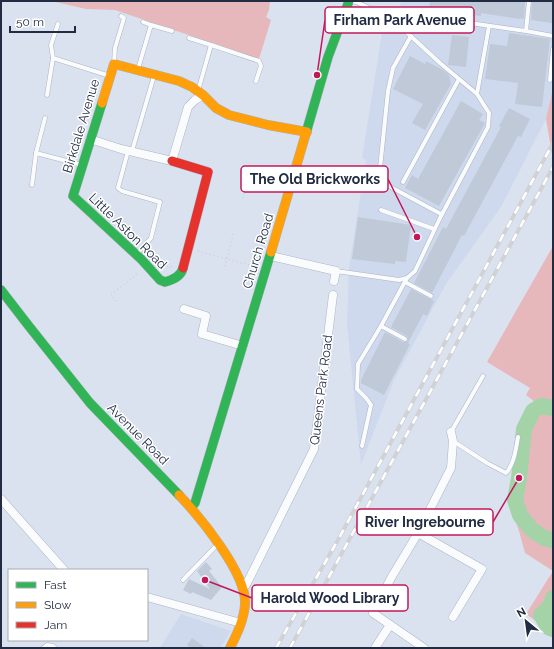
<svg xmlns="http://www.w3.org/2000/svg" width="554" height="649" viewBox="0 0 554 649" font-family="Raleway,sans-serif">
	<rect width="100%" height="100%" fill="#dbe2ef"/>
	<g fill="#ced9ee">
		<path d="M402 1H553V87L546 119 501 207 446 284 394 380 361 465 347 323 349 267 366 160 362 158 384 20 398 8Z"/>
		<path d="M181 614 231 631 220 648H160Z"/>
	</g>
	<g fill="#e6b8bb">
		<path d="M51 1H270L269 10 266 17 271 20 259 59 115 10 86 9Z"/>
		<path d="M553 88V160L546 119Z"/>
		<path d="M553 246V571L525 553 519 531 508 500 523 424 528 410 535 402 526 395 530 388 487 362Z"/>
		<path d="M553 571V633L526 614Z"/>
	</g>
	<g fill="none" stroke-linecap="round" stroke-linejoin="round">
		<g stroke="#a4d3a8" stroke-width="16">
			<path d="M553 408 541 406 533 411 524 429 519 478 515 500 520 515 531 529 544 538 553 540"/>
			<path d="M553 598 550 607 541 615 548 627 553 629"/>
		</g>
	</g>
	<g fill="#c0c9d7">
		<path d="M430 1H525L524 19 520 18V19L481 13V16L429 10Z"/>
		<path d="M532 1H553L552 23 531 20Z"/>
		<path d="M509 33 550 39 542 107 515 104 518 83 485 79 490 44 507 46Z"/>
		<path d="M452 35 469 37 466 67 448 65Z"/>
		<path d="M410 56 425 64 426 61 443 70 449 75 451 84 425 130 412 123 423 104 393 89Z"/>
		<path d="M461 101 483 114 479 120 485 123 439 206 405 188 412 175 418 179Z"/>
		<path d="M509 108 530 119 521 137 518 136 464 236 462 235 432 293 414 283 443 227 446 229 501 127 499 126Z"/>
		<path d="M358 217 411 225 406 262 395 261V264L352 259Z"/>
		<path d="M411 289 434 301 427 316 423 314 408 343 410 344 384 395 361 383V380L385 332 403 342H405L408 341V339L407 336 391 327Z"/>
		<path d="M206 562 212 569 209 571 222 587 211 600 192 592 191 594 183 590 189 579 210 589 197 571Z"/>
		<path d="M192 638 206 648H191L187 645Z"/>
	</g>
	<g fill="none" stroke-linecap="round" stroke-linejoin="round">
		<defs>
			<g id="lane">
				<path d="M390 17H428L526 31 553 36"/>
				<path d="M143 22 151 25"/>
				<path d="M58 24 51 45 53 58 110 76"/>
				<path d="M526 31 529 1"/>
				<path d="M411 36 393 68 388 91 379 178 387 185 441 214"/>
				<path d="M189 38 211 45"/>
				<path d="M114 63 115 48 124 18 121 16"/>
				<path d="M138 69 151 25 172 31"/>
				<path d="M550 80 553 49"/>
				<path d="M198 91 211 45 259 61 261 66 256 81"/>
				<path d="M477 94 489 26"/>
				<path d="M47 95 53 58"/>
				<path d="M45 118 36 153 82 165"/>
				<path d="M128 151 118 188 122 191 160 202 151 238 137 254"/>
				<path d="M132 151 154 76"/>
				<path d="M403 182 459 79"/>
				<path d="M32 185 36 153"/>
				<path d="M381 210 434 229"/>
				<path d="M336 271 399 280 407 278 415 271 440 218 488 127 489 113 477 94 440 63 390 17 356 2 351 1"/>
				<path d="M405 282 431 296"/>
				<path d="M381 326 405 339"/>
				<path d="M451 432 483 376"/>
				<path d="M453 441 487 463 506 473C514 464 516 449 518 437"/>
				<path d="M362 446 371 405 366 398 357 389 358 364 381 326 407 278"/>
				<path d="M183 580 217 545"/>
				<path d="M43 648 47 645 53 646 55 648"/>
			</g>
			<g id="street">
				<path d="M90 139 121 149 172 161 188 107 195 100 203 95"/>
				<path d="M271 256 336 271 334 281"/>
				<path d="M184 309 206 316 202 334 243 346"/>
				<path d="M1 499 64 570"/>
				<path d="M418 533 482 569 453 617"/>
				<path d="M243 587 246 585 314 449 333 295"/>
				<path d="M147 597 241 623"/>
				<path d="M375 648 390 625"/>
				<path d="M424 648 373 613 391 578 418 533 451 468 453 441 451 432"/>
			</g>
			<g id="fast">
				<path d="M102 103 73 196 141 259 160 280 165 282C172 280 181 277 183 268"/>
				<path d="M306 133 328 57 349 1"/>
				<path d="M1 290 28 325 90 403 179 495"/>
				<path d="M191 507 195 503 271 252"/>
			</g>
			<g id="slow">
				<path d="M102 103 114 64 179 81 192 87 203 95 216 108 229 115 268 125 307 132"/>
				<path d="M271 252 306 133"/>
				<path d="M179 495C200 517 247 574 245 604 244 620 237 634 230 648"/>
			</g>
			<path id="jam" d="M172 161 208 172 183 268"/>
		</defs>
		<use href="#lane" stroke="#acb4c4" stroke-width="5"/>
		<use href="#street" stroke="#acb4c4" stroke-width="9"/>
		<use href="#fast" stroke="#acb4c4" stroke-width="10"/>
		<use href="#slow" stroke="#acb4c4" stroke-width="10"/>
		<use href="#jam" stroke="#acb4c4" stroke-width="10"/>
		<g stroke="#cdcfd4" stroke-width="1.5" stroke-dasharray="1 3" stroke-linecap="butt">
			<path d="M243 198 251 170"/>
			<path d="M198 251 256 267"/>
			<path d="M159 264 173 267"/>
			<path d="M225 266 234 231"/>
			<path d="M116 301 111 295 139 272"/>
		</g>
		<use href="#lane" stroke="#fafbfd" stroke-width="4"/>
		<use href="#street" stroke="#fafbfd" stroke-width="8"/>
		<use href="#fast" stroke="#30b455" stroke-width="9"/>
		<use href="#slow" stroke="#ff9f0a" stroke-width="9"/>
		<use href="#jam" stroke="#e5322d" stroke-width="9"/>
		<defs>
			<g id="rail">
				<path d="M276 648 338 540 553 143"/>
				<path d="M290 648 553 167"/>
			</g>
		</defs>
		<use href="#rail" stroke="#d0d2d6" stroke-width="4"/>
		<use href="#rail" stroke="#fff" stroke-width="2.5" stroke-dasharray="8" stroke-linecap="butt"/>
	</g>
	<g text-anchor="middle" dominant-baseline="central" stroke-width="3" stroke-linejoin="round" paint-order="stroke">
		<g font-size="13" fill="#212c42" stroke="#fff">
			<text transform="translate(81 126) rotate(-73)">Birkdale Avenue</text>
			<text transform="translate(128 231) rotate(44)">Little Aston Road</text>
			<text transform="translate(258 251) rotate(-73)">Church Road</text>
			<text transform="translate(321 390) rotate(-83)">Queens Park Road</text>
			<text transform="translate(138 434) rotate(45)">Avenue Road</text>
		</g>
	</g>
	<path fill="none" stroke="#c2185b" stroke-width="1.5" d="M317 75L325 20M417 237L388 179M519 478L493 522M205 580L252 598"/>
	<g fill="#c2185b" stroke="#fff" stroke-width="1.5">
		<circle cx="317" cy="75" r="4"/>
		<circle cx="417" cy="237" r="4"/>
		<circle cx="519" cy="478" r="4"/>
		<circle cx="205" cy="580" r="4"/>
	</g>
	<g fill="#fff" stroke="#c2185b" stroke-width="1.5">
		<rect x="325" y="7" width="149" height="26" rx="4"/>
		<rect x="241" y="166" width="147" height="26" rx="4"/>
		<rect x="357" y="509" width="136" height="26" rx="4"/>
		<rect x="252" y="585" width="156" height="26" rx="4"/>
	</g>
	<g font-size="14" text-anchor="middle" font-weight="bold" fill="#212c42">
		<text x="400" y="25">Firham Park Avenue</text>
		<text x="315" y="184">The Old Brickworks</text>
		<text x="425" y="527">River Ingrebourne</text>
		<text x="330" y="603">Harold Wood Library</text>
	</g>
	<rect width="554" height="649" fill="none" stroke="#212c42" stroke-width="4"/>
	<rect x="8" y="569" width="140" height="72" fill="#ffffff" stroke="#a6abb3"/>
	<rect x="16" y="582" width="20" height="6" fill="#30b455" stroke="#a6abb3"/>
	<text x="44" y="589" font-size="12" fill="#212c42">Fast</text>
	<rect x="16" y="602" width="20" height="6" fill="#ff9f0a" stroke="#a6abb3"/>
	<text x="44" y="609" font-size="12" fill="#212c42">Slow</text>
	<rect x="16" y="622" width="20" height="6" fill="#e5322d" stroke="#a6abb3"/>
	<text x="44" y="629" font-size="12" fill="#212c42">Jam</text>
	<g transform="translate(526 621) rotate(331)" stroke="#ffffff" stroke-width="3" paint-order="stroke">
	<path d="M0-3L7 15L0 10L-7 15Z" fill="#212c42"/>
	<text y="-6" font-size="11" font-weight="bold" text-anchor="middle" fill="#212c42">N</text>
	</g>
	<path d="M10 26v6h65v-6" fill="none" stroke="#212c42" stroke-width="2"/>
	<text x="16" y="26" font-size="12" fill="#212c42" stroke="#ffffff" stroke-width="3" paint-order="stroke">50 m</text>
</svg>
